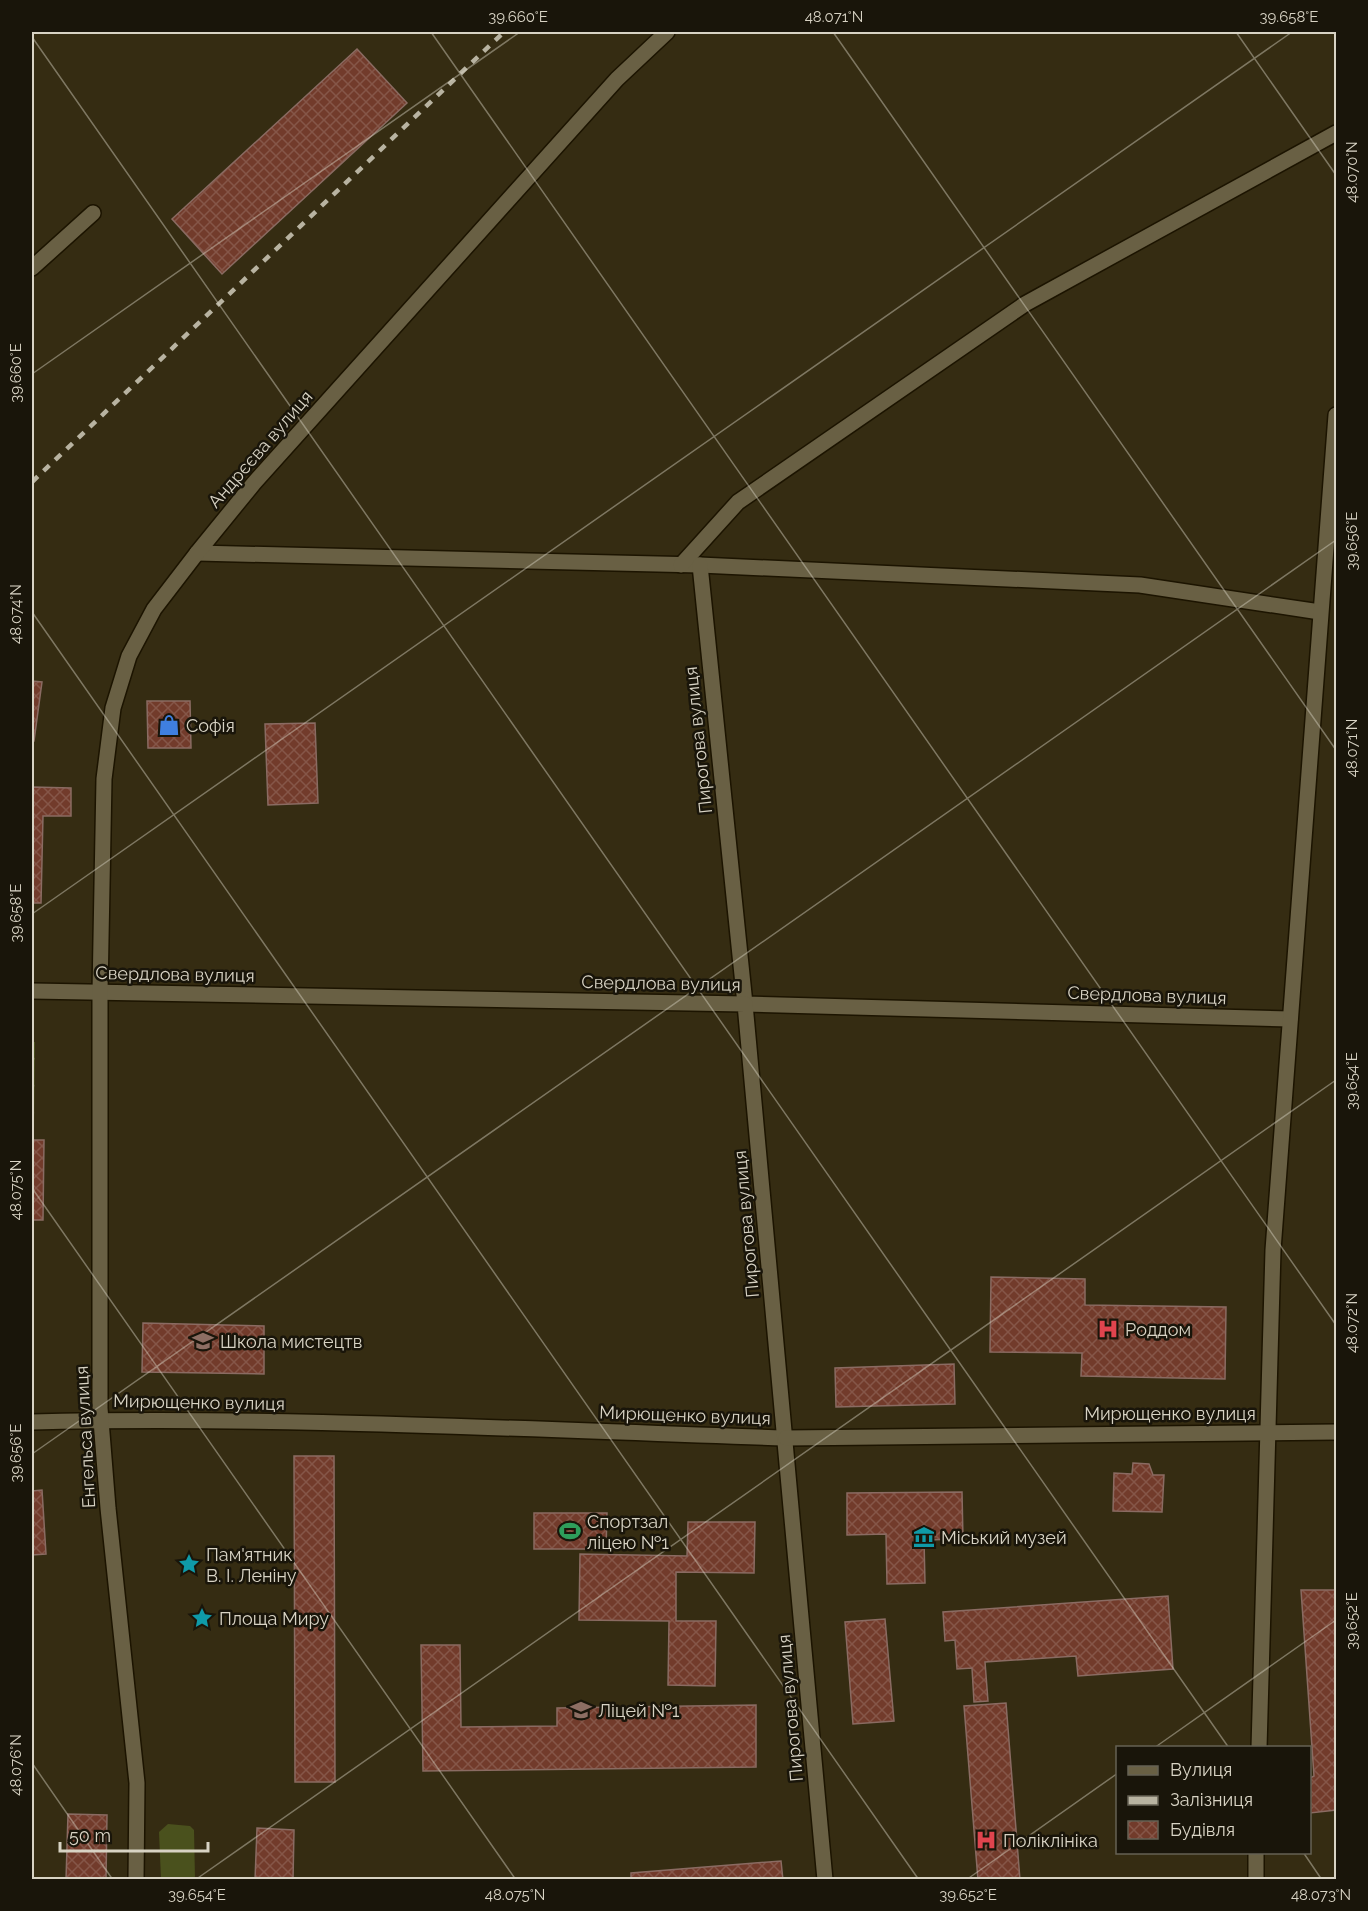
<svg xmlns="http://www.w3.org/2000/svg" width="1368" height="1911" viewBox="0 0 1368 1911" font-family="Raleway,sans-serif">
	<defs>
		<pattern id="park-crowns" width="20" height="18" patternUnits="userSpaceOnUse" patternTransform="scale(1.5)"><rect width="20" height="18" fill="#4a511d"/><path d="M2 6a3 3 0 1 1 6 0M12 15a3 3 0 1 1 6 0" fill="none" stroke="#63693c"/></pattern>
		<pattern id="building-cross-hatch" width="8" height="8" patternUnits="userSpaceOnUse" patternTransform="scale(1.5)"><rect width="8" height="8" fill="#723b2b"/><path d="M0 0l8 8M0 8l8-8" fill="none" stroke="#855648"/></pattern>
	</defs>
	<rect width="100%" height="100%" fill="#352c12"/>
	<path fill="#4a511d" d="M168 1824 190 1826 194 1830 195 1879H161L159 1832Z"/>
	<path fill="url(#park-crowns)" d="M32 1042H35L34 1129H32Z"/>
	<g fill="url(#building-cross-hatch)" stroke="#8a6b62" stroke-width="1.5">
		<path d="M357 49 407 103 222 274 172 219Z"/>
		<path d="M32 681 42 682 34 741H32Z"/>
		<path d="M147 701H190L191 748H148Z"/>
		<path d="M315 723 318 803 268 805 265 724Z"/>
		<path d="M32 787 71 788V816H43L41 903H32Z"/>
		<path d="M32 1140H44L43 1220H32Z"/>
		<path d="M991 1277 1085 1279V1305L1226 1307 1225 1379 1081 1376 1082 1353 990 1352Z"/>
		<path d="M143 1323 264 1326V1374L142 1372Z"/>
		<path d="M954 1364 955 1404 836 1407 835 1368Z"/>
		<path d="M294 1456H334L335 1782H295Z"/>
		<path d="M1133 1463 1149 1464 1153 1475H1164L1162 1512 1113 1511 1114 1473 1132 1474Z"/>
		<path d="M42 1490 46 1554 32 1555V1491Z"/>
		<path d="M962 1492 963 1539 924 1540 925 1583 887 1584 886 1534 847 1535V1493Z"/>
		<path d="M534 1513H607L606 1549H534Z"/>
		<path d="M688 1522H755L754 1573 676 1572V1621H716L715 1686 668 1685 669 1621 579 1620 580 1554 687 1556Z"/>
		<path d="M1301 1590H1336V1810L1310 1813V1778L1314 1776Z"/>
		<path d="M1168 1596 1173 1669 1078 1676 1076 1656 985 1662 988 1701 974 1702 972 1668 957 1669 955 1640 945 1641 943 1612Z"/>
		<path d="M885 1619 894 1721 853 1724 845 1622Z"/>
		<path d="M421 1645H460L461 1727 557 1726V1708L756 1705V1767L423 1771Z"/>
		<path d="M1006 1703 1020 1880H978L964 1706Z"/>
		<path d="M68 1814 107 1815 106 1880H66Z"/>
		<path d="M257 1828 294 1830 293 1880H255Z"/>
		<path d="M781 1861 783 1880H631V1873Z"/>
	</g>
	<g fill="none" stroke-linecap="round" stroke-linejoin="round">
		<defs>
			<g id="street">
				<path d="M32 268 93 213"/>
				<path d="M197 553 700 565 1140 585 1320 612"/>
				<path d="M681 565 738 502 1025 304 1336 133"/>
				<path d="M700 565 745 1004 1290 1019"/>
				<path d="M32 1422C283 1416 535 1430 786 1438"/>
				<path d="M1259 1748 1273 1250 1336 415"/>
				<path d="M1256 1880V1852"/>
			</g>
			<g id="secondary">
				<path d="M32 991 745 1004 825 1880"/>
				<path d="M786 1438 1336 1432"/>
				<path d="M136 1880 137 1783 108 1508 100 1408V992L104 779 113 708 129 656 154 609 197 553 254 483 617 79 667 32"/>
			</g>
		</defs>
		<use href="#street" stroke="#1c1400" stroke-width="18"/>
		<use href="#secondary" stroke="#1c1400" stroke-width="18"/>
		<use href="#street" stroke="#696044" stroke-width="15"/>
		<use href="#secondary" stroke="#696044" stroke-width="15"/>
		<path stroke="#b8b3a1" stroke-width="4.5" stroke-dasharray="8 8" stroke-linecap="butt" d="M32 482 504 32"/>
	</g>
	<path fill="none" stroke="#d8d3c4" stroke-width="1.5" stroke-opacity="0.45" d="M431 32 1336 1325M833 32 1336 750M1236 32 1336 175M32 37 1229 1748M32 374 520 32M32 612 919 1880M32 914 1292 32M32 1188 516 1880M32 1454 1336 540M1154 1748 1336 1620M32 1763 113 1880M1303 1852 1322 1880M195 1880 1336 1080M966 1880 1118 1773"/>
	<defs>
		<symbol id="shop-bare" viewBox="-9 -9 18 18"><path d="M-5-2.5h2.3a2.7 3.5 0 0 1 5.4 0H5L5.5 6h-11ZM-1.5-2.5h3a1.5 2.3 0 0 0-3 0Z" fill="#3f7fe0" stroke="#19150a" stroke-width="2.5" paint-order="stroke"/></symbol>
		<symbol id="hospital-bare" viewBox="-9 -9 18 18"><path d="M-5-5h3v3.5h4V-5h3V5h-3V1.5h-4V5h-3Z" fill="#e0444e" stroke="#19150a" stroke-width="2.5" paint-order="stroke"/></symbol>
		<symbol id="school-bare" viewBox="-9 -9 18 18"><path d="M0-5L7-2L0 1L-7-2ZM-4 1L0 2.5L4 1V4Q0 6-4 4Z" fill="#8d6e63" stroke="#19150a" stroke-width="2.5" paint-order="stroke"/></symbol>
		<symbol id="stadium-bare" viewBox="-9 -9 18 18"><path d="M0-5a6.5 5 0 1 0 0 10a6.5 5 0 1 0 0-10ZM-3.5-1.8h7v3.6h-7Z" fill="#2e9e5b" stroke="#19150a" stroke-width="2.5" paint-order="stroke"/></symbol>
		<symbol id="museum-bare" viewBox="-9 -9 18 18"><path d="M0-6L6-3V-2H-6V-3ZM-5-1h2V3h-2ZM-1-1h2V3h-2ZM3-1h2V3H3ZM-6 4H6V6H-6Z" fill="#0f9aa8" stroke="#19150a" stroke-width="2.5" paint-order="stroke"/></symbol>
		<symbol id="sight-bare" viewBox="-9 -9 18 18"><path d="M0-6L1.8-2.2L6-1.7L2.9 1.2L3.7 5.4L0 3.3L-3.7 5.4L-2.9 1.2L-6-1.7L-1.8-2.2Z" fill="#0f9aa8" stroke="#19150a" stroke-width="2.5" paint-order="stroke"/></symbol>
		<symbol id="university-bare" viewBox="-9 -9 18 18"><path d="M0-5L7-2L0 1L-7-2ZM-4 1L0 2.5L4 1V4Q0 6-4 4Z" fill="#8d6e63" stroke="#19150a" stroke-width="2.5" paint-order="stroke"/></symbol>
	</defs>
	<g fill-rule="evenodd">
		<use href="#shop-bare" x="154" y="710" width="30" height="30"/>
		<use href="#hospital-bare" x="1093" y="1314" width="30" height="30"/>
		<use href="#school-bare" x="188" y="1326" width="30" height="30"/>
		<use href="#stadium-bare" x="555" y="1516" width="30" height="30"/>
		<use href="#museum-bare" x="909" y="1522" width="30" height="30"/>
		<use href="#sight-bare" x="174" y="1549" width="30" height="30"/>
		<use href="#sight-bare" x="187" y="1603" width="30" height="30"/>
		<use href="#university-bare" x="566" y="1695" width="30" height="30"/>
		<use href="#hospital-bare" x="971" y="1825" width="30" height="30"/>
	</g>
	<g text-anchor="middle" dominant-baseline="central" stroke-width="5" stroke-linejoin="round" paint-order="stroke">
		<g font-size="18" fill="#d8d3c4" stroke="#19150a">
			<text transform="translate(260 449) rotate(-49)">Андрєєва вулиця</text>
			<text transform="translate(698 740) rotate(-96)">Пирогова вулиця</text>
			<text transform="translate(175 974) rotate(1)">Свердлова вулиця</text>
			<text transform="translate(661 983) rotate(1)">Свердлова вулиця</text>
			<text transform="translate(1147 995) rotate(2)">Свердлова вулиця</text>
			<text transform="translate(746 1224) rotate(-95)">Пирогова вулиця</text>
			<text transform="translate(199 1402) rotate(1)">Мирющенко вулиця</text>
			<text x="1170" y="1413">Мирющенко вулиця</text>
			<text transform="translate(685 1415) rotate(2)">Мирющенко вулиця</text>
			<text transform="translate(85 1437) rotate(-93)">Енгельса вулиця</text>
			<text transform="translate(790 1708) rotate(-95)">Пирогова вулиця</text>
		</g>
		<g font-size="18" fill="#d8d3c4" stroke="#19150a" text-anchor="start">
			<text x="186" y="725">Софія</text>
			<text x="1125" y="1329">Роддом</text>
			<text x="220" y="1341">Школа мистецтв</text>
			<text x="587" y="1521">Спортзал<tspan x="587" dy="21">ліцею №1</tspan></text>
			<text x="941" y="1537">Міський музей</text>
			<text x="206" y="1554">Пам'ятник<tspan x="206" dy="21">В. І. Леніну</tspan></text>
			<text x="219" y="1618">Площа Миру</text>
			<text x="598" y="1710">Ліцей №1</text>
			<text x="1003" y="1840">Поліклініка</text>
		</g>
	</g>
	<rect width="1368" height="1911" fill="none" stroke="#19150a" stroke-width="66"/>
	<rect x="1116" y="1746" width="195" height="108" fill="#19150a" stroke="#656154" stroke-width="1.5"/>
	<rect x="1128" y="1766" width="30" height="9" fill="#696044" stroke="#656154" stroke-width="1.5"/>
	<text x="1170" y="1776" font-size="18" fill="#d8d3c4">Вулиця</text>
	<rect x="1128" y="1796" width="30" height="9" fill="#b8b3a1" stroke="#656154" stroke-width="1.5"/>
	<text x="1170" y="1806" font-size="18" fill="#d8d3c4">Залізниця</text>
	<rect x="1128" y="1821" width="30" height="18" fill="url(#building-cross-hatch)" stroke="#656154" stroke-width="1.5"/>
	<text x="1170" y="1836" font-size="18" fill="#d8d3c4">Будівля</text>
	<path d="M60 1842v9h148v-9" fill="none" stroke="#d8d3c4" stroke-width="3"/>
	<text x="69" y="1842" font-size="18" fill="#d8d3c4" stroke="#19150a" stroke-width="4.5" paint-order="stroke">50 m</text>
	<rect x="33" y="33" width="1302" height="1845" fill="none" stroke="#d8d3c4" stroke-width="2"/>
	<g font-size="15" text-anchor="middle" fill="#d8d3c4">
		<text x="518" y="22">39.660°E</text>
		<text x="834" y="22">48.071°N</text>
		<text x="1289" y="22">39.658°E</text>
		<text transform="translate(1352 172) rotate(-90)" y="5">48.070°N</text>
		<text transform="translate(16 373) rotate(-90)" y="5">39.660°E</text>
		<text transform="translate(1352 541) rotate(-90)" y="5">39.656°E</text>
		<text transform="translate(16 614) rotate(-90)" y="5">48.074°N</text>
		<text transform="translate(1352 748) rotate(-90)" y="5">48.071°N</text>
		<text transform="translate(16 913) rotate(-90)" y="5">39.658°E</text>
		<text transform="translate(1352 1081) rotate(-90)" y="5">39.654°E</text>
		<text transform="translate(16 1190) rotate(-90)" y="5">48.075°N</text>
		<text transform="translate(1352 1323) rotate(-90)" y="5">48.072°N</text>
		<text transform="translate(16 1453) rotate(-90)" y="5">39.656°E</text>
		<text transform="translate(1352 1621) rotate(-90)" y="5">39.652°E</text>
		<text transform="translate(16 1765) rotate(-90)" y="5">48.076°N</text>
		<text x="197" y="1900">39.654°E</text>
		<text x="515" y="1900">48.075°N</text>
		<text x="968" y="1900">39.652°E</text>
		<text x="1321" y="1900">48.073°N</text>
	</g>
</svg>
